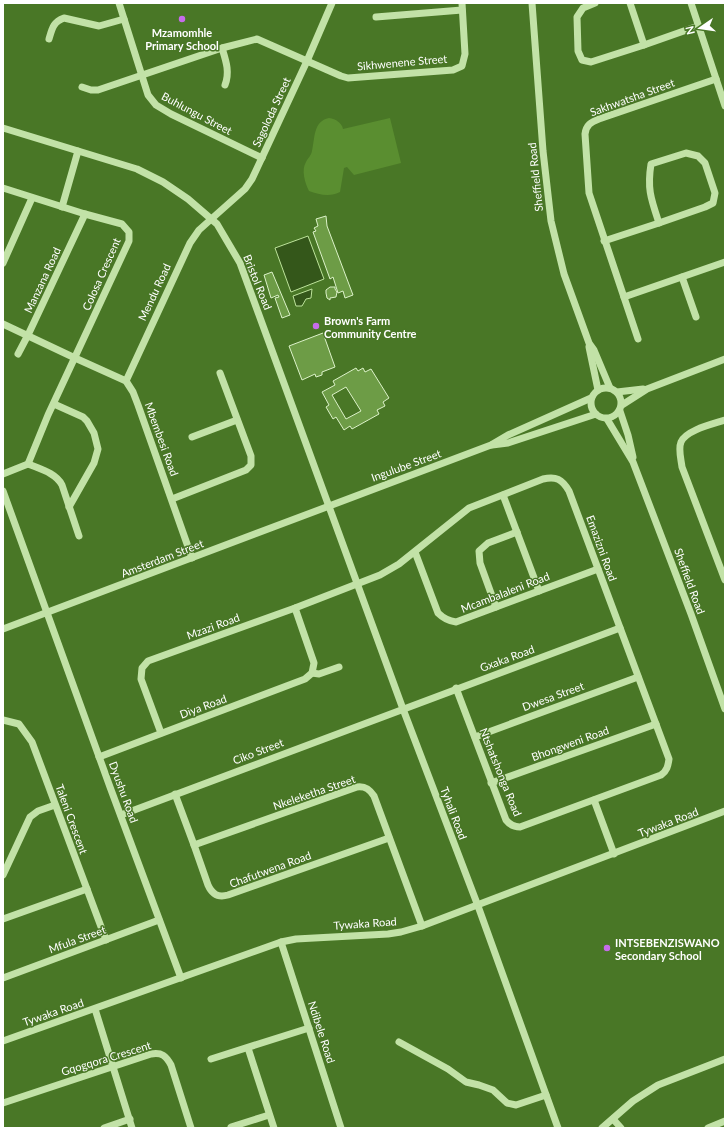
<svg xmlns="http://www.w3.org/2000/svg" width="728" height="1131" viewBox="0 0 728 1131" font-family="Lato,sans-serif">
	<rect width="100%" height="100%" fill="#497726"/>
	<path fill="#5a8e30" d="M329 118C336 119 342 123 343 129L390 118 401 163 354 175 347 167 344 168 340 192C331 197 319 195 309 191 305 183 301 170 306 162 308 158 311 156 312 151 315 139 313 121 329 118Z"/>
	<g fill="#34571a" stroke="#bde39b">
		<path d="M308 236 324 279 291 292 275 248Z"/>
		<path d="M312 289 311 298 306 299 302 306H296L293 296Z"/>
	</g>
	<g fill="#6d9c46" stroke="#dcf2c9" fill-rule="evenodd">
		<path d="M326 216 327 226 353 295 345 298 343 291 338 293 333 277 330 279 313 232 316 231 314 228 318 226 316 219Z"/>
		<path d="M272 272 290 315 282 318 275 298 279 297 278 295 271 298 264 275Z"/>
		<path d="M330 287H335V289L337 292 336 297 330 298V300L327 298 326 293V290Z"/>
		<path d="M323 333 335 367 322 372V375L316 377 315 374 302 380 289 346Z"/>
		<path d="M356 368 358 371 363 368 365 372 371 369 389 398 383 402 385 406 377 410 379 414 352 429 350 426 344 430 336 417 333 419 326 407 329 405 322 392 335 385 333 381ZM346 387 361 411 346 419 332 395Z"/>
	</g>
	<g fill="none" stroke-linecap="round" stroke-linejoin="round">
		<g stroke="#c2e2a7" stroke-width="7">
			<path d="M119 3 148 95 156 105 171 114 262 158"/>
			<path d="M532 3 543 151 551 221 564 274 589 343 594 350 610 388"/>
			<path d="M595 3 583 8 577 17 578 51 582 60 591 62 644 45 630 3"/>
			<path d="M691 3 725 106"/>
			<path d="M376 17 462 10"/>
			<path d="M49 39C52 29 53 22 64 18L99 26 124 19"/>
			<path d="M644 45 698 26"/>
			<path d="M222 48C226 61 230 72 225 85"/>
			<path d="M82 87 91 90H98L222 48 257 39 341 76 348 78 453 70 462 66 465 54 462 3"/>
			<path d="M3 128 137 169 163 182 188 199 217 224 240 263 403 709 478 906 558 1128"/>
			<path d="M686 153 698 156 705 163 715 193 713 203 705 207 659 223C651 199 647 189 651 164Z"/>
			<path d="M3 188 85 214 122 224 129 232V241L48 415 28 464 3 474"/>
			<path d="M62 207 78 151"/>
			<path d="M604 241 659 223"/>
			<path d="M3 263 32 198"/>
			<path d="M682 277 696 317"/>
			<path d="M624 297 725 262"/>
			<path d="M3 324 75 358 126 381 133 392 138 405 192 558"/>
			<path d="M638 339 589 193 585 134C586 125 591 122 599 119L716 79"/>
			<path d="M589 347 598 390"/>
			<path d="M18 354 28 335 85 214"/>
			<path d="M126 381 190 243 199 230 245 189 252 179 307 61 332 3"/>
			<circle cx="606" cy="403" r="15"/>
			<path d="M617 392 643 389"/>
			<path d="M54 404 83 417 87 421 94 433 98 449 94 463 69 507"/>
			<path d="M622 405 647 389 725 359"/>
			<path d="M620 411 628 435 633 457"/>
			<path d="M607 419 633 462 691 614 725 709"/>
			<path d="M725 420C713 424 686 430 681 442 678 449 681 459 682 467L725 580"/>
			<path d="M192 437 237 420"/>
			<path d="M492 445 508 443 596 414"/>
			<path d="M28 464C40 469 56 473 62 485L79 536"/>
			<path d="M3 491 110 787 181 978"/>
			<path d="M503 495 539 591"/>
			<path d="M172 499 246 470 251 465V456L220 373"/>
			<path d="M415 552 438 613C443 618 448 621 456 622L598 569"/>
			<path d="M496 607 480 563 479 551 488 543 517 532"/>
			<path d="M3 629 491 445 508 435 591 398"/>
			<path d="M312 673 319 674 339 667"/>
			<path d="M3 720 19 724 32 742 106 940"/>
			<path d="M161 733 141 679 142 668 148 661 295 608 380 575 399 564 469 508 543 479C556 476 562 479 569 491L669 759C668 766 667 771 661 775L520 827C514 827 510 825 506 820L456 688"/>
			<path d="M475 737 638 677"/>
			<path d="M99 757 305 679 312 673 314 663 295 608"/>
			<path d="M491 783 656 724"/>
			<path d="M175 794 194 845 208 885C212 894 218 898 228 895L389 838"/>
			<path d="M594 800 614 854"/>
			<path d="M121 815 620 628"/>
			<path d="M194 845 357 787C366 786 370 790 374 796L422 926"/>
			<path d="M3 875 30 817 38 811 55 805"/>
			<path d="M3 919 87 889"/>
			<path d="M281 942 341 1128"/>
			<path d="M3 978 159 920"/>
			<path d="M95 1009 132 1128"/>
			<path d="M3 1041 281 942 296 939 388 934 401 932 422 926 725 811"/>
			<path d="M399 1042 448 1069 466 1082 479 1085 493 1090 507 1103 516 1105 546 1095"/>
			<path d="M248 1048 274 1128"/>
			<path d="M211 1059 309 1028"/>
			<path d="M3 1103 151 1054C162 1052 166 1056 171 1065L191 1128"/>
			<path d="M613 1119 621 1128"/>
			<path d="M231 1127 269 1115"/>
			<path d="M104 1128 130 1119"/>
			<path d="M602 1128 633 1101 658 1085 725 1059"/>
			<path d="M708 1128 725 1121"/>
		</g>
	</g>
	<g fill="#c66ceb" stroke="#497726" stroke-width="1.5">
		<circle cx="182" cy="19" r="4"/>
		<circle cx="316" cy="326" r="4"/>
		<circle cx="607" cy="948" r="4"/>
	</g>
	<g text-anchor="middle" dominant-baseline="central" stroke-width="3" stroke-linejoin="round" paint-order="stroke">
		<g font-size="11" font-weight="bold" fill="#fff" stroke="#497726" text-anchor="start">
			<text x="182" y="32" text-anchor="middle">Mzamomhle<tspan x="182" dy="13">Primary School</tspan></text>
			<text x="324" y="320">Brown's Farm<tspan x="324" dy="13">Community Centre</tspan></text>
			<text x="615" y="942">INTSEBENZISWANO<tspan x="615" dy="13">Secondary School</tspan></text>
		</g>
		<g font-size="11" fill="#fff" stroke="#497726">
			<text transform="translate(402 62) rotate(-5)">Sikhwenene Street</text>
			<text transform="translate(632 97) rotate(-20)">Sakhwatsha Street</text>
			<text transform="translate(271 112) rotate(-65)">Sagoloda Street</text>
			<text transform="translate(197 113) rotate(28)">Buhlungu Street</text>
			<text transform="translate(535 177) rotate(-96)">Sheffield Road</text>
			<text transform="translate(101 274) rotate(-66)">Colosa Crescent</text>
			<text transform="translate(42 280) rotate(-65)">Manzana Road</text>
			<text transform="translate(258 282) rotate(68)">Bristol Road</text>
			<text transform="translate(154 292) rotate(-65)">Mendu Road</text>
			<text transform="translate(162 439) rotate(70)">Mbembesi Road</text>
			<text transform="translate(406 465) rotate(-20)">Ingulube Street</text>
			<text transform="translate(602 548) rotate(70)">Emazizni Road</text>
			<text transform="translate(162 558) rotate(-21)">Amsterdam Street</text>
			<text transform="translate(690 581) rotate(70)">Sheffield Road</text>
			<text transform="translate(505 592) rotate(-21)">Mcambalaleni Road</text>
			<text transform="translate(213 626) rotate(-20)">Mzazi Road</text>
			<text transform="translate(507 658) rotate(-20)">Gxaka Road</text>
			<text transform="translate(553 696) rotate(-20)">Dwesa Street</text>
			<text transform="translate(203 706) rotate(-20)">Diya Road</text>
			<text transform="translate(570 743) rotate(-20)">Bhongweni Road</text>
			<text transform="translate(258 751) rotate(-21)">Ciko Street</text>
			<text transform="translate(501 772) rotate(68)">Ntshatshonga Road</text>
			<text transform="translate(124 792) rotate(70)">Dyushu Road</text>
			<text transform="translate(314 792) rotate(-19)">Nkeleketha Street</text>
			<text transform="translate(454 813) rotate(69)">Tyhali Road</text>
			<text transform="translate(72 819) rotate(70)">Taleni Crescent</text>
			<text transform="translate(668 822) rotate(-21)">Tywaka Road</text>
			<text transform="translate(270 869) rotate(-20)">Chafutwena Road</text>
			<text transform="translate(365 923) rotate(-4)">Tywaka Road</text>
			<text transform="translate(77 939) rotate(-20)">Mfula Street</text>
			<text transform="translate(53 1012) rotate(-19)">Tywaka Road</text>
			<text transform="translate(322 1032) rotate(72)">Ndibele Road</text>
			<text transform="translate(106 1058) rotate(-17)">Gqogqora Crescent</text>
		</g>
	</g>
	<rect width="728" height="1131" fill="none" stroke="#ffffff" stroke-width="8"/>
	<g transform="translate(700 28) rotate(257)" stroke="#497726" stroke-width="3" paint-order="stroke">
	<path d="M0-3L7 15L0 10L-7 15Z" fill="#ffffff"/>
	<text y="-6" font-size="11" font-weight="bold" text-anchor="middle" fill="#ffffff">N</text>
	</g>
</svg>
